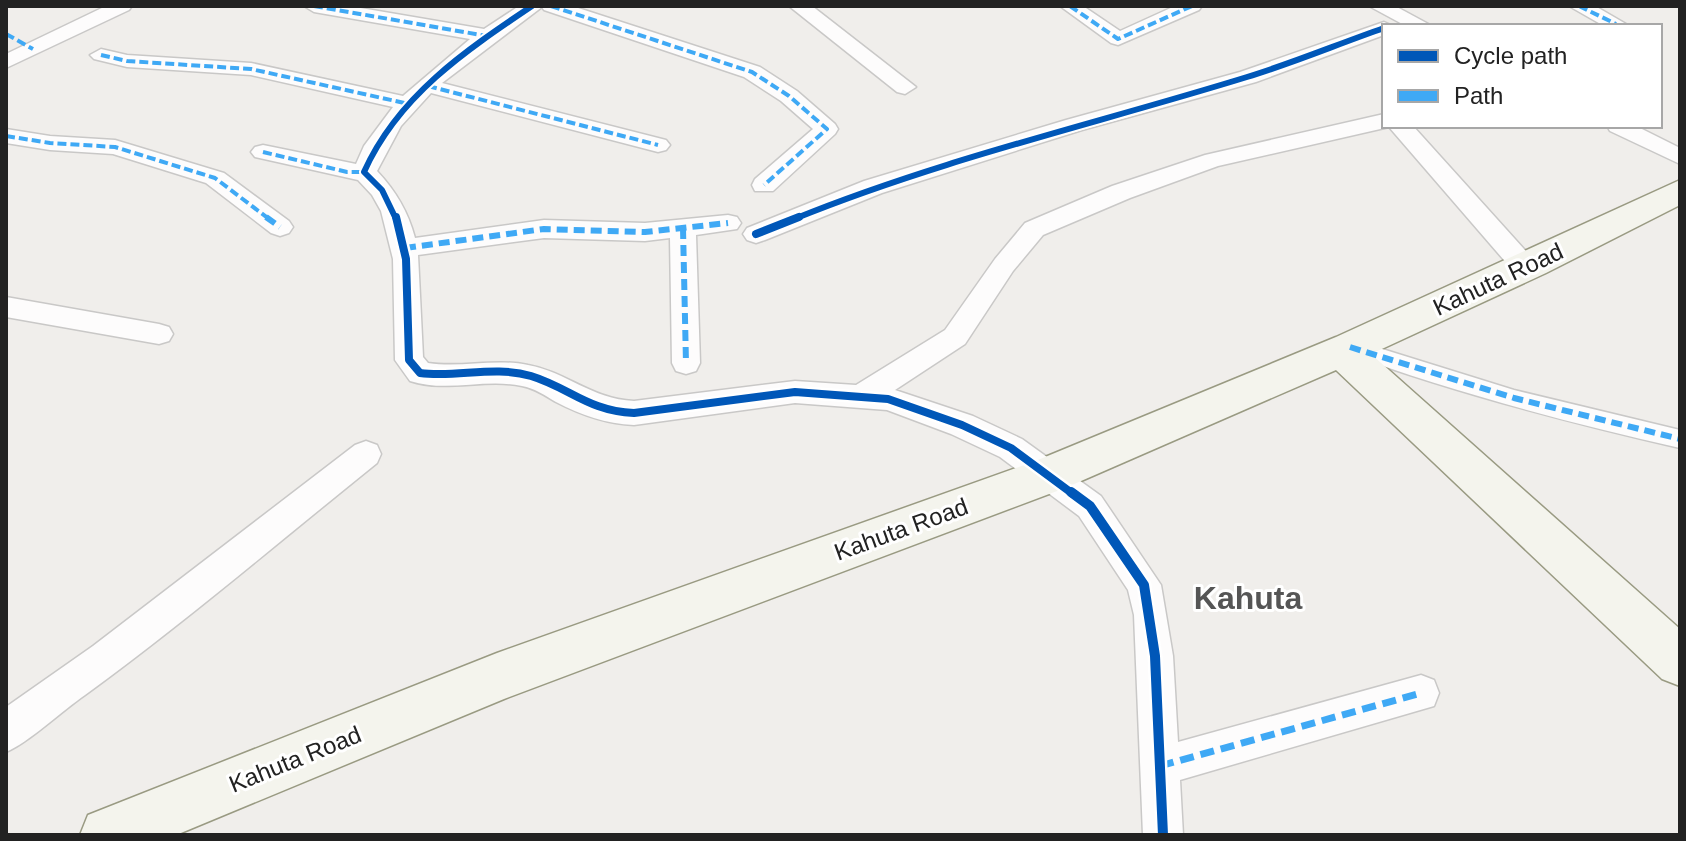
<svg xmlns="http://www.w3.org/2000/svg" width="1686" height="841" viewBox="0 0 1686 841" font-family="Helvetica,sans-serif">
	<rect width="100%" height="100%" fill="#f0eeeb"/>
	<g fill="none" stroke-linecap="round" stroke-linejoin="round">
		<defs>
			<path id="pedestrian" d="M1350 339 1514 390 1680 430V448C1566 422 1453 392 1343 352L1340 347 1343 342Z"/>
			<g id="minor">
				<path d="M106 6H132L129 10 6 68V54Z"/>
				<path d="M304 6H349L484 29 519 6H572L760 67 797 91 835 124 838 129 835 134 773 191H755L752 185 755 179 813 129 781 101 744 77 544 10 542 7 442 83 666 140 670 145 666 150 658 152 431 93 401 126 377 171C395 190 408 211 415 238L544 220 645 223 728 215 737 217 741 223 737 229 696 235 700 363 696 371 686 374 676 371 672 363 670 238 645 241 544 238 418 255 423 357 428 363C462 368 494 358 528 365 567 372 591 399 634 401L795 381 856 385 945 330 995 259 1025 223 1112 186 1205 155 1384 114V126H1413L1534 260 1538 267 1534 274 1525 276 1516 274 1389 127 1218 166 1130 198 1043 235 1013 271 965 344 895 390 973 416 1022 439 1101 496 1161 585 1173 656 1178 742 1421 675 1434 680 1439 693 1434 706 1180 780 1183 835H1143L1134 615 1128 590 1079 516 1000 457 951 434 887 410 795 403 634 425C606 424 581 415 556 402 546 396 534 388 522 386 484 378 447 393 410 381L395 360 393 259 381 211 372 195 358 180 255 157 251 152 255 147 263 145 356 164 364 146 393 107 251 75 127 67 94 59 90 55 101 49 127 55 251 63 403 96 470 39 314 12Z"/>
				<path d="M789 6H812L916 87 905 94 897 92Z"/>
				<path d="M1060 6H1083L1120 31 1175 6H1202L1199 10 1118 45 1111 43Z"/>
				<path d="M1369 6H1395L1432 26H1406Z"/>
				<path d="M1569 6H1595L1626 24 1604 26Z"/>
				<path d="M1384 22 1393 26H1384V35L1256 82 1082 130 882 193 765 240 756 243 747 240 743 234 747 228 864 181 1066 120 1240 72Z"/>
				<path d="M1607 126H1636L1680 148V164L1610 131Z"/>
				<path d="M6 129 50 136 115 140 224 173 289 221 293 227 289 233 280 236 271 233 206 183 113 154 50 150 6 143Z"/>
				<path d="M6 297 159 324 169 327 173 334 169 341 159 344 6 317Z"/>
				<path d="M366 441 377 445 381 454 377 463C280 541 185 622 85 695 63 710 28 743 6 752V707L93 646 355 445Z"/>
			</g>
			<path id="secondary" d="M1680 180V205L1546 273 1371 354 1680 629V686L1662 679 1336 370 1065 488 504 699 176 835H80L88 815 497 653 1033 462 1336 337Z"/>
		</defs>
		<use href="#pedestrian" stroke="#c9c8c7" stroke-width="3"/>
		<use href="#minor" stroke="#c9c8c7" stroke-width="3"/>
		<use href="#secondary" stroke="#999a82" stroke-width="3"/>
		<use href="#pedestrian" fill="#fdfcfc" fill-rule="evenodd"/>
		<use href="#minor" fill="#fdfcfc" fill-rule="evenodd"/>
		<use href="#secondary" fill="#f4f4ed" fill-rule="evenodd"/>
		<g stroke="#3fa9f5" stroke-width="4" stroke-dasharray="9 4" stroke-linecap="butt">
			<path d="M314 6 487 36"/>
			<path d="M551 6 752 72 789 96 827 129 764 185"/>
			<path d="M1070 6 1118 39 1192 6"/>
			<path d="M1579 6 1616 24"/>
			<path d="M6 34 33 49"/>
			<path d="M101 55 127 61 251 69 409 104"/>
			<path d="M428 86 658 145"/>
			<path d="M6 136 50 143 115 147 215 178 269 219"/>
			<path d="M263 152 347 172H364"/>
		</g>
		<g stroke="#3fa9f5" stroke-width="6" stroke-dasharray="11 6" stroke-linecap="butt">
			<path d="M266 217 280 227"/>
			<path d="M683 228 686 363"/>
			<path d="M405 248 544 229 645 232 728 223"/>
			<path d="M1350 347 1514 398 1680 439"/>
		</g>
		<path stroke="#3fa9f5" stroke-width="7" stroke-dasharray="14 7" stroke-linecap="butt" d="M1160 766 1421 693"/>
		<defs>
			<g id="cycleway-far2">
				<path d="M396 219 382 190 364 172C398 96 465 51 532 6"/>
				<path d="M794 219C942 159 1095 124 1247 77 1293 63 1338 44 1384 28"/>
			</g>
			<g id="cycleway-far1">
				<path d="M396 217 406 259 409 360 420 373C457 378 494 365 531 376 570 388 588 411 634 413L795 392 888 399 962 425 1011 448 1073 494"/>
				<path d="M756 234 799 217"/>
			</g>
			<path id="cycleway" d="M1071 492 1090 506 1144 585 1155 656 1163 835"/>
		</defs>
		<use href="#cycleway-far2" stroke="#fff" stroke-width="10"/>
		<use href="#cycleway-far1" stroke="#fff" stroke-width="13"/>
		<use href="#cycleway" stroke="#fff" stroke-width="15"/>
		<use href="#cycleway-far2" stroke="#0057b8" stroke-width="6"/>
		<use href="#cycleway-far1" stroke="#0057b8" stroke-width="8"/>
		<use href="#cycleway" stroke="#0057b8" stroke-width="10"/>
	</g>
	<g text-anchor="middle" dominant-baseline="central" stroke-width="6" stroke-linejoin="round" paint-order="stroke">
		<g font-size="24" fill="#222" stroke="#fff">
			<text transform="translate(1498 279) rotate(-25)">Kahuta Road</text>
			<text transform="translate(901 529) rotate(-20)">Kahuta Road</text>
			<text transform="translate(295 759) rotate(-22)">Kahuta Road</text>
		</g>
		<g font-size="32" font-weight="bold" fill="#555" stroke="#fff">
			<text x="1248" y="598">Kahuta</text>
		</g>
	</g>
	<rect width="1686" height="841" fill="none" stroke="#222222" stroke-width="16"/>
	<rect x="1382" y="24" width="280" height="104" fill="#ffffff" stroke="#a7a7a7" stroke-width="2"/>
	<rect x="1398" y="50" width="40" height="12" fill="#0057b8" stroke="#a7a7a7" stroke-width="2"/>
	<text x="1454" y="64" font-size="24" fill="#222222">Cycle path</text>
	<rect x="1398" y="90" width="40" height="12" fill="#3fa9f5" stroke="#a7a7a7" stroke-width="2"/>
	<text x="1454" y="104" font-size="24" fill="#222222">Path</text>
</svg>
